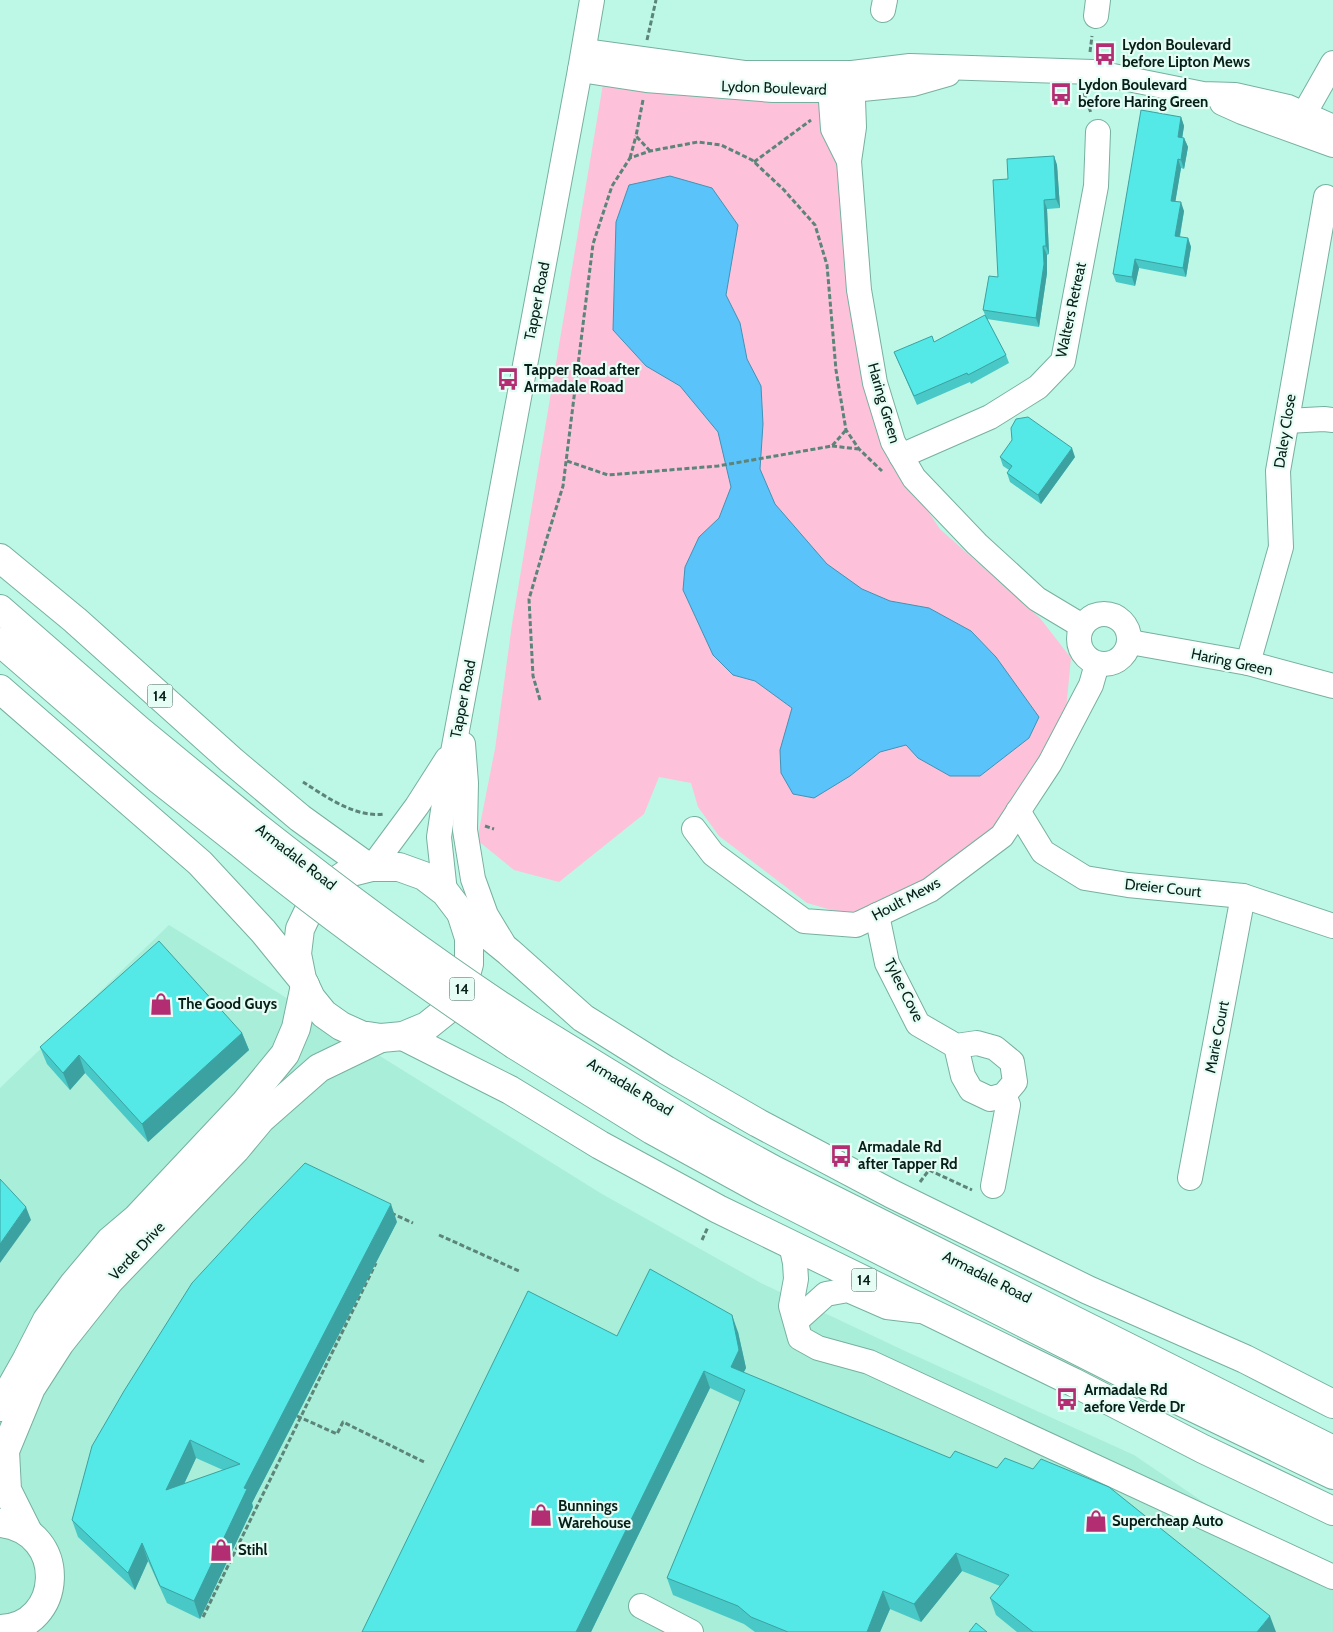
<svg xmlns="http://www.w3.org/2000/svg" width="1333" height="1632" viewBox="0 0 1333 1632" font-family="Cabin,sans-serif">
	<rect width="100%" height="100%" fill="#bdf8e6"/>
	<path fill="#a9eed9" d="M169 925 602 1194 761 1283 905 1351 1134 1455 1333 1590V1632H0V1088Z"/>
	<path fill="#fdc2d9" d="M605 72 835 96 885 447 940 529 1040 618 1071 658 1066 710 1017 806 961 858 890 904 849 915 807 903 719 836 698 807 691 783 659 777 644 814 559 882 514 870 477 840 495 749 512 624Z"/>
	<path fill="#5ac3f9" stroke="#4192b6" d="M670 176 712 188 738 225 726 295 740 323 747 359 761 386 763 424 760 469 775 504 827 564 862 589 890 601 929 608 971 631 996 657 1039 717 1029 738 980 776H950L918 758 906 745 880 752 850 776 814 798 793 794 781 773 780 750 792 708 755 681 733 675 713 655 683 590 685 567 699 537 719 518 731 487 718 432 680 386 646 366 613 330 616 222 629 185Z"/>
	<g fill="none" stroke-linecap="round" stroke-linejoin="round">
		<defs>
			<g id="minor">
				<path d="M883 10 885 0"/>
				<path d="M1096 16 1098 0"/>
				<path d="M584 51 744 73H852L910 66 1093 72 1203 94 1235 95 1288 107 1333 127"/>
				<path d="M580 70 646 80 773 90H852L913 84 948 74"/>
				<path d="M852 73 854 127 849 161 859 290 875 383 893 442 914 478 977 544 1037 599 1082 626"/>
				<path d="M829 74 833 129 849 161"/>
				<path d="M1222 103 1242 112 1333 145"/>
				<path d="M1300 128 1304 114 1333 63"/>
				<path d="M1287 421 1324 419 1333 420"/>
				<path d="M901 456 990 417 1038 387 1063 361 1096 186 1098 132"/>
				<circle cx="1104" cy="639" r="25"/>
				<path d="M1130 642 1248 663 1333 686"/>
				<path d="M1248 663 1281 547 1278 471 1326 197"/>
				<path d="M463 744 466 783 465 830 473 879 486 915 503 943"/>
				<path d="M1018 811 1043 852 1085 878 1128 885 1243 896 1333 926"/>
				<path d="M694 829 713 854 804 921 856 925 930 890 1002 836 1050 763 1091 685 1097 664"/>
				<path d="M372 867 417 806 447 759"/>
				<path d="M445 892 439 837 447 784 580 70 592 0"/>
				<path d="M877 915 887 963 918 1024 956 1046 977 1043 995 1048 1012 1062 1015 1082 1004 1095 990 1099 971 1090 963 1076 956 1046"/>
				<path d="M1190 1178 1243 896"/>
				<path d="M993 1186 1008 1105 1004 1095"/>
				<path d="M791 1244 795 1263 796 1279 791 1306 800 1338 818 1348 869 1362 1333 1577"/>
				<path d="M796 1321 826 1294 848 1290 887 1307 920 1311"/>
				<path d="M641 1606 691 1632"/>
			</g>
			<g id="major">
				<path d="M0 609 139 730 252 823"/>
				<path d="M0 642 157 778 237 841"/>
				<path d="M530 1025 703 1131 774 1170 1333 1450"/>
				<path d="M515 1045 652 1130 763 1191 1134 1379 1333 1475"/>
				<path d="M0 1407 27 1359 47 1320 73 1285 110 1241 136 1219 245 1103 285 1054 296 1028 305 985"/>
				<path d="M0 1523C70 1531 63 1628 0 1629"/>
				<path d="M28 1532 7 1490 5 1451 31 1388 60 1343 110 1280 236 1149 261 1119 319 1068 381 1038"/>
			</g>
			<g id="highway">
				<path d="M0 558 75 620 231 760 300 818 368 867"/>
				<path d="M0 689 200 863 263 931 302 979 311 998 324 1014 341 1026 361 1035 381 1038 403 1036 427 1026 447 1010 462 989 469 964V938L461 913 445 892 424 876 399 867H372L348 873 327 887 311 906 300 929 297 954 302 979"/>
				<path d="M461 913 509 952 583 1018 666 1070 758 1123 892 1194 1088 1290 1245 1359 1333 1404"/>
				<path d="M403 1036 510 1090 600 1145 718 1209 1073 1382 1203 1449 1333 1511"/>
			</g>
		</defs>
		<use href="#minor" stroke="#77b09f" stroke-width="26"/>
		<use href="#major" stroke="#77b09f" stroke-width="30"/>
		<use href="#highway" stroke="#77b09f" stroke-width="30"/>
		<g stroke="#5c8479" stroke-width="3" stroke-dasharray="5 2.5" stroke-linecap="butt">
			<path d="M647 40 656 0"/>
			<path d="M1090 52 1092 36"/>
			<path d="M1084 93 1091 113"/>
			<path d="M643 100 636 136 650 151"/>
			<path d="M630 158 636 136"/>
			<path d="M754 162 811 120"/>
			<path d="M832 446 858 449"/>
			<path d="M567 461 608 475 718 466 832 446 846 430"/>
			<path d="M540 700 533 676 529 599 546 541 563 486 593 244 612 186 630 158 650 151 698 142 721 145 752 160 784 190 815 225 827 265 836 370 846 430 859 449 882 471"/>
			<path d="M303 782C325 796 355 818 384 814"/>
			<path d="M485 826 494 829"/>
			<path d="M920 1182 929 1170 972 1190"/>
			<path d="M391 1213 413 1223"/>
			<path d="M439 1235 519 1271"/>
			<path d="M702 1240 708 1227"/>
			<path d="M297 1416 337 1434 343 1422 424 1462"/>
			<path d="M203 1617 376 1263"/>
		</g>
		<use href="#minor" stroke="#fff" stroke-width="24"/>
		<use href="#major" stroke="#fff" stroke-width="28"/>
		<use href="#highway" stroke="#fff" stroke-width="28"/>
		<defs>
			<g id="major-bridge">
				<path d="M252 823C342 894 434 963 530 1025"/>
				<path d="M237 841C326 914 419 981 515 1045"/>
			</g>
		</defs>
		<use href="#major-bridge" stroke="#77b09f" stroke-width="30" stroke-linecap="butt"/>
		<use href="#major-bridge" stroke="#fff" stroke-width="28"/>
	</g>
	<g fill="#48c8c6" fill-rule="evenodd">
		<path d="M1181 117 1184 126 1182 138H1184L1188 147 1184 169 1181 168 1175 202 1184 211 1180 237 1188 238 1191 247 1186 277 1139 268 1135 286 1116 282 1113 274Z"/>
		<path d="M1054 156 1057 165 1060 208 1047 209 1049 254 1047 255V273L1039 327 987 319 1006 355 1009 363 971 384 970 382 917 405 894 352 934 342 986 317 983 310 998 277 1008 179Z"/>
		<path d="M1000 457H1075L1041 504 1010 482 1007 473 1009 470 1003 466Z"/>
		<path d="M242 1033 249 1050 148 1142 85 1073 70 1090 47 1064 40 1047Z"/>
		<path d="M397 1222 252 1503 253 1507 200 1619 167 1603 148 1561 135 1590 78 1537 72 1520ZM196 1458 223 1470 184 1484Z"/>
		<path d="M738 1332 746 1368 743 1373 1276 1632H1017L996 1615 990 1598 1000 1586 962 1571 921 1622 890 1609 880 1632H755L744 1624 673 1595 667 1578 740 1402 710 1388 591 1632H362L617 1336Z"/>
	</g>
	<g fill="#3ba2a1">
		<path d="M1181 117 1184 126 1181 146 1178 137Z"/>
		<path d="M1184 138 1188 147 1184 169 1181 160Z"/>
		<path d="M1054 156 1057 165 1060 208 1056 199Z"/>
		<path d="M1178 159 1181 168 1174 210 1171 201Z"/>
		<path d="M1044 200 1047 209 1049 254 1046 246Z"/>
		<path d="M1181 202 1184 211 1178 245 1175 236Z"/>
		<path d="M1188 238 1191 247 1186 277 1183 268Z"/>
		<path d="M1043 246 1047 255V273L1039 327 1036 318Z"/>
		<path d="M1135 259 1139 268 1135 286 1132 277Z"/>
		<path d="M1072 448 1075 457 1041 504 1038 495Z"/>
		<path d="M242 1033 249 1050 148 1142 142 1124Z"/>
		<path d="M79 1055 85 1073 70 1090 63 1073Z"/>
		<path d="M391 1204 397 1222 252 1503 253 1507 200 1619 194 1601 244 1488Z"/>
		<path d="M26 1207 31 1220 0 1263V1244Z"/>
		<path d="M732 1315 738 1332 746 1368 737 1385 731 1367Z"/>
		<path d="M704 1371 710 1388 591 1632H576Z"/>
		<path d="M190 1440 196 1458 173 1508 166 1490Z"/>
		<path d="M142 1543 148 1561 135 1590 128 1573Z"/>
		<path d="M956 1553 962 1571 921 1622 914 1604Z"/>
		<path d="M883 1591 890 1609 880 1632H867Z"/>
		<path d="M1270 1616 1276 1632H1257Z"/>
	</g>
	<g fill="#54e8e6" stroke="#3ba2a1" fill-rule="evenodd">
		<path d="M1141 110 1181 117 1178 137 1184 138 1181 160 1178 159 1171 201 1181 202 1175 236 1188 238 1183 268 1135 259 1132 277 1113 274Z"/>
		<path d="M1054 156 1056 199 1044 200 1046 246H1043L1044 264 1036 318 983 310 989 276 998 277 993 180 1008 179 1007 159Z"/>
		<path d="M985 315 1006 355 968 375 967 373 914 396 894 352 932 336 934 342Z"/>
		<path d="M1028 417 1072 448 1038 495 1007 473 1012 466 1000 457 1012 440 1011 428 1016 419Z"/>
		<path d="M159 941 242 1033 142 1124 79 1055 63 1073 40 1047Z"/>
		<path d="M305 1163 391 1204 244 1488 247 1489 194 1601 160 1586 142 1543 128 1573 72 1520 92 1446 124 1391 192 1283 253 1217ZM190 1440 240 1464 166 1490Z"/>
		<path d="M0 1179 26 1207 0 1244Z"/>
		<path d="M650 1269 732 1315 739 1350 731 1367 950 1458 955 1451 997 1468 1005 1458 1033 1469 1041 1459 1109 1487 1270 1616 1257 1632H1033L990 1598 1009 1575 956 1553 914 1604 883 1591 867 1632H788L751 1617 738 1606 667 1578 745 1390 704 1371 576 1632H362L528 1291 617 1336Z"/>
		<path d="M976 1623 987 1632H969Z"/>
	</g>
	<defs>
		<symbol id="bus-bare" viewBox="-9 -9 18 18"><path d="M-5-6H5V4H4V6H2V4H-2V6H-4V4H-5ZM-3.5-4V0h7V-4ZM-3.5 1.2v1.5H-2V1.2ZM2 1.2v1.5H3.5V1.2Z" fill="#b22d72" stroke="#e6fdf5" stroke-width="2.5" paint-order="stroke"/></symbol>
		<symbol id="shop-bare" viewBox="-9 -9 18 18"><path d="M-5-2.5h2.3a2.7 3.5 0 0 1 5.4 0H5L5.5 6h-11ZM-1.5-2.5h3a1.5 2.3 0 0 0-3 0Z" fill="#b22d72" stroke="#e6fdf5" stroke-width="2.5" paint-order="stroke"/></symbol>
	</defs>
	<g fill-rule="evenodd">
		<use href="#bus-bare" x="1089" y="38" width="32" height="32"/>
		<use href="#bus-bare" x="1045" y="78" width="32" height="32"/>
		<use href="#bus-bare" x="492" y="363" width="32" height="32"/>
		<use href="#shop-bare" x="145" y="988" width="32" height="32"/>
		<use href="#bus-bare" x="825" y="1140" width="32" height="32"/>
		<use href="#bus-bare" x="1051" y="1383" width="32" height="32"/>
		<use href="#shop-bare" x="525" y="1499" width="32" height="32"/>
		<use href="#shop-bare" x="1080" y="1505" width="32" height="32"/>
		<use href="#shop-bare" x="205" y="1534" width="32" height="32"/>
	</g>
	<g text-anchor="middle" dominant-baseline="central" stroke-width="4.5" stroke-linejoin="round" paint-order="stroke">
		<g fill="#e6fdf5" stroke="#4a625b" stroke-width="1">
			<rect x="147.5" y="684.5" width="25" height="23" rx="4"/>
			<rect x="449.5" y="977.5" width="25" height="23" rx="4"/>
			<rect x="851.5" y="1268.5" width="25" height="23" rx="4"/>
		</g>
		<g font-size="14" font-weight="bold" fill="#071f19">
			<text x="160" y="696">14</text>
			<text x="462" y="989">14</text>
			<text x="864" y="1280">14</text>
		</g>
		<g font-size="15" font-weight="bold" fill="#071f19" stroke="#e6fdf5" text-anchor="start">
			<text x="1122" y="45">Lydon Boulevard<tspan x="1122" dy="17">before Lipton Mews</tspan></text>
			<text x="1078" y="85">Lydon Boulevard<tspan x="1078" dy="17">before Haring Green</tspan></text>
			<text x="524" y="370">Tapper Road after<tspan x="524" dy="17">Armadale Road</tspan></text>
			<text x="178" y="1004">The Good Guys</text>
			<text x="858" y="1147">Armadale Rd<tspan x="858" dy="17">after Tapper Rd</tspan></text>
			<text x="1084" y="1390">Armadale Rd<tspan x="1084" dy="17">aefore Verde Dr</tspan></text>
			<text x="558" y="1506">Bunnings<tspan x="558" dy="17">Warehouse</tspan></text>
			<text x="1112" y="1521">Supercheap Auto</text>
			<text x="238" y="1550">Stihl</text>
		</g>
		<g font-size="15" fill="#071f19" stroke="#e6fdf5">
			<text transform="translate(774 88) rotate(2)">Lydon Boulevard</text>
			<text transform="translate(537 301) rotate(-79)">Tapper Road</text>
			<text transform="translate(1071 310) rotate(-78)">Walters Retreat</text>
			<text transform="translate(884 403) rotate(74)">Haring Green</text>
			<text transform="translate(1285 431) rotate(-81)">Daley Close</text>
			<text transform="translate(1232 662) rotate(12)">Haring Green</text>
			<text transform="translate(463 699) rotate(-79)">Tapper Road</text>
			<text transform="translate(296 857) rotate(38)">Armadale Road</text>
			<text transform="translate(1163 888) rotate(6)">Dreier Court</text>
			<text transform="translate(906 899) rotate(-28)">Hoult Mews</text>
			<text transform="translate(904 990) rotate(63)">Tylee Cove</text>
			<text transform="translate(1217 1037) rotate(-79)">Marie Court</text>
			<text transform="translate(630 1087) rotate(31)">Armadale Road</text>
			<text transform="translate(137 1251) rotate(-47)">Verde Drive</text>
			<text transform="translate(987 1277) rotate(27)">Armadale Road</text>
		</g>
	</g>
</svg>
